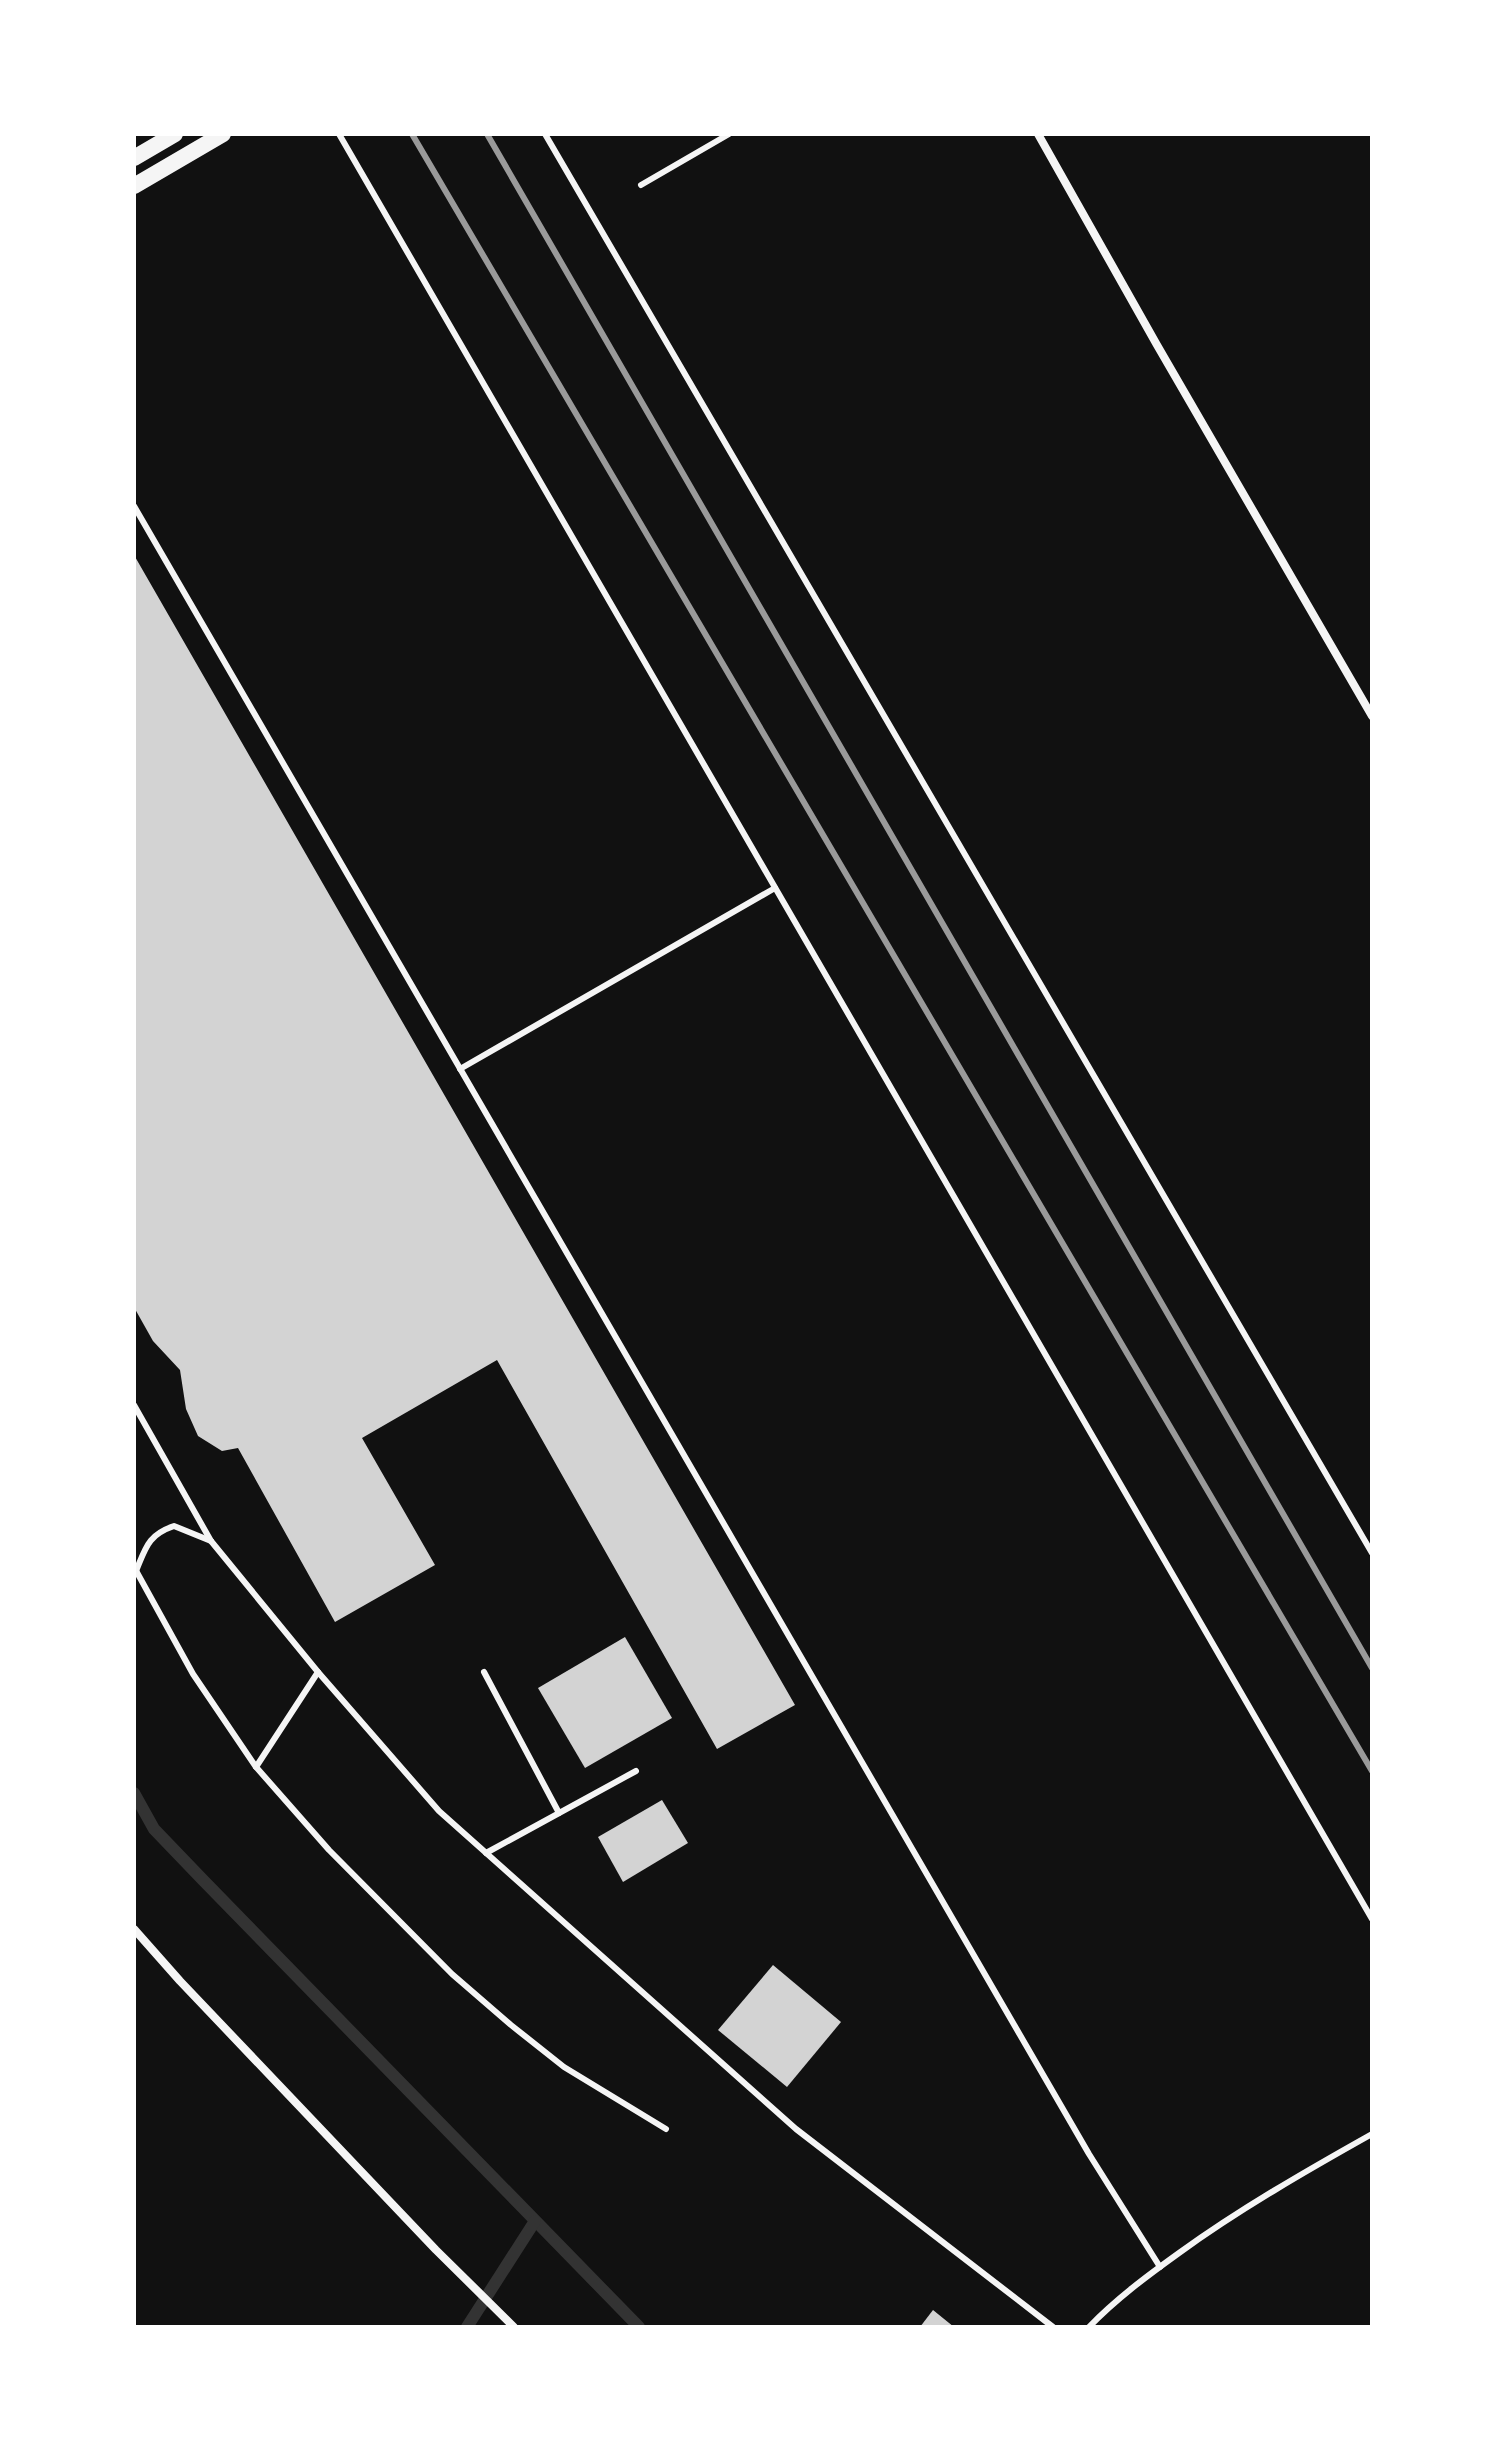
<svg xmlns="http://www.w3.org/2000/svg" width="1506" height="2461" viewBox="0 0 1506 2461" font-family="Montserrat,sans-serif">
	<rect width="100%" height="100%" fill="#111"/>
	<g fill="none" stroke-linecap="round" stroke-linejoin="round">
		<g stroke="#333" stroke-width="12">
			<path d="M134 1793 154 1829 202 1879 639 2327"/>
			<path d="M467 2327 535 2221"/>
		</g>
	</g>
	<g fill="#d3d3d3">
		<path d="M134 555 795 1705 717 1749 497 1360 362 1438 435 1565 335 1622 238 1448 222 1451 198 1436 186 1409 180 1370 153 1341 135 1309Z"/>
		<path d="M625 1637 672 1718 585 1768 538 1688Z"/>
		<path d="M662 1800 688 1843 623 1882 598 1837Z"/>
		<path d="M773 1965 841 2022 787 2087 718 2030Z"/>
		<path d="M933 2310 954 2327H920Z"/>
	</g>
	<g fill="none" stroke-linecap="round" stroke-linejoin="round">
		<g stroke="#f5f5f5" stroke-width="6">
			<path d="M339 134 1372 1919"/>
			<path d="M545 134 1372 1553"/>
			<path d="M641 185 729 134"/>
			<path d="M134 506 1089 2154 1160 2267"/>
			<path d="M460 1069 775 888"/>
			<path d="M134 1405 211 1541 318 1672 439 1811 796 2129 1053 2327"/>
			<path d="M134 1567 193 1674 256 1767 329 1850 452 1974 511 2025 564 2067 666 2129"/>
			<path d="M136 1571C146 1547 148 1535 174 1526L211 1541"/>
			<path d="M484 1672 559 1813"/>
			<path d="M256 1767 318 1672"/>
			<path d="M486 1853 636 1771"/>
			<path d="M1089 2327C1116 2299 1147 2276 1179 2253 1240 2209 1306 2171 1372 2134"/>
		</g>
		<g stroke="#f5f5f5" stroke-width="8">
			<path d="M1038 134 1157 345 1372 716"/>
			<path d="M134 1929 180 1981 436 2250 514 2327"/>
		</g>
		<g stroke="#f5f5f5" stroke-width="16">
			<path d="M134 158 175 134"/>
			<path d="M134 186 223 134"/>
		</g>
		<g stroke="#9a9a9a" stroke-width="6">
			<path d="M412 134 1372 1771"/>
			<path d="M487 134 1372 1668"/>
		</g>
	</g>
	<rect width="1506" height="2461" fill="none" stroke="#ffffff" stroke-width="272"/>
</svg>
